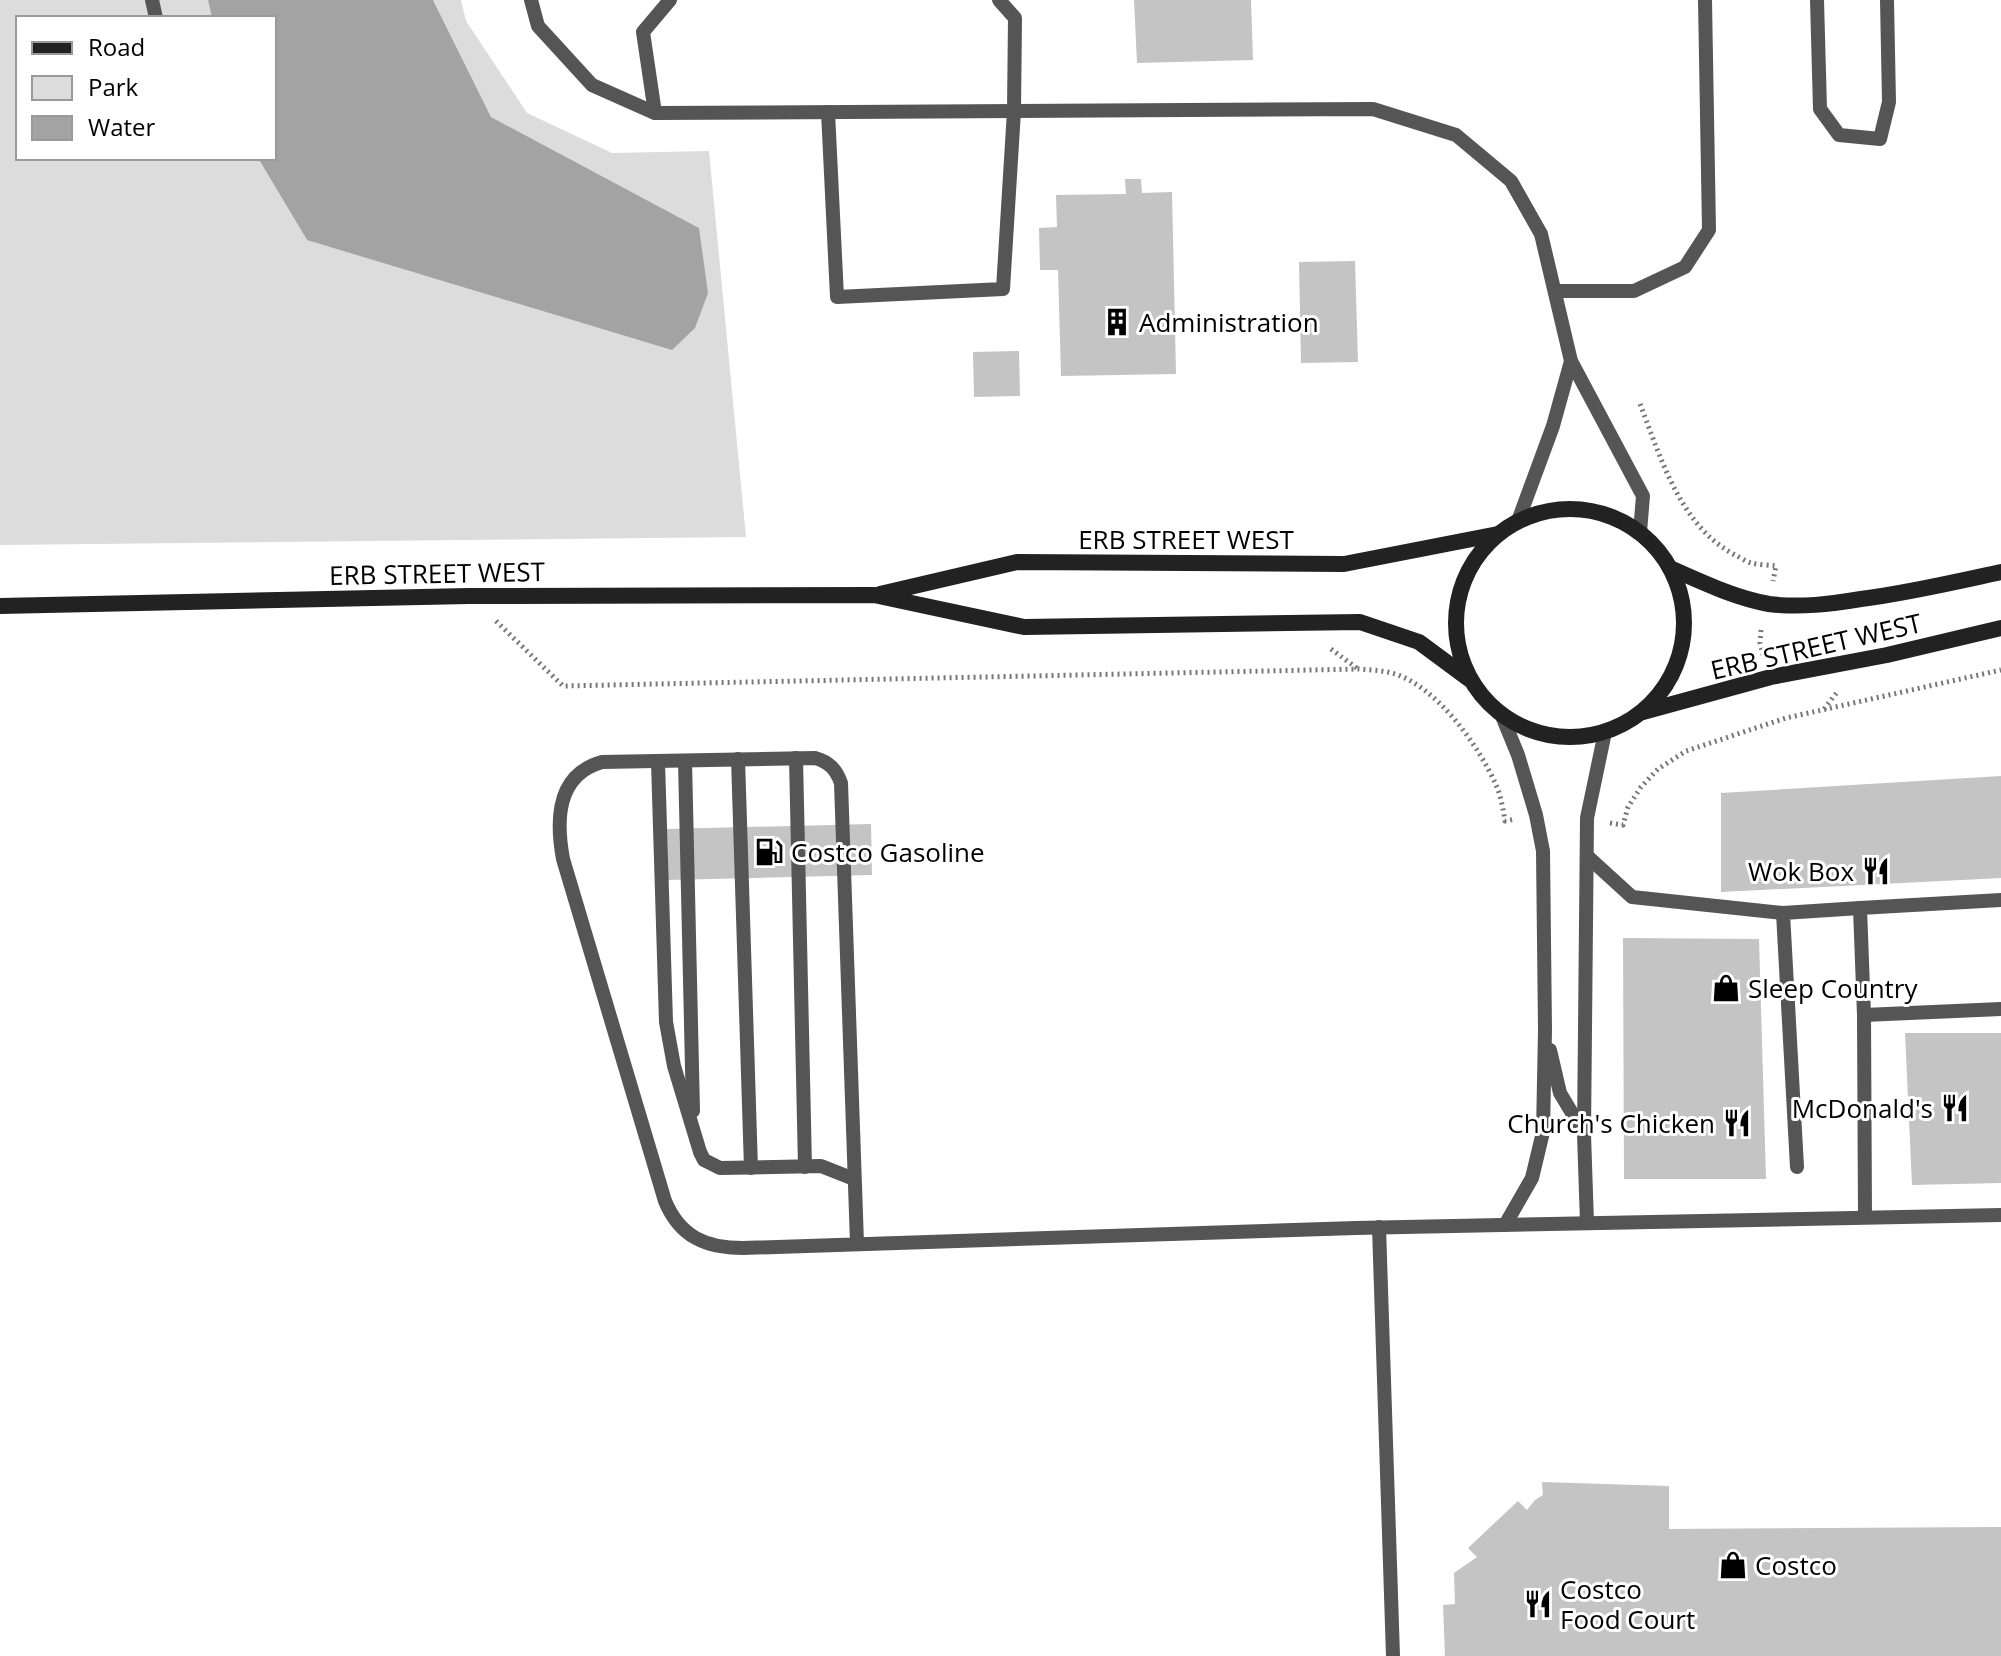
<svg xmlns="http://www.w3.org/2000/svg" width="2001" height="1656" viewBox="0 0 2001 1656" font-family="'Open Sans',sans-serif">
	<rect width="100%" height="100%" fill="#fff"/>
	<path fill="#dcdcdc" d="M0 0H208L212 18H18V158H258L307 240 699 228 491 117 433 0H461L466 21 527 113 612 153 709 151 746 537 0 545Z"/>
	<path fill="#a3a3a3" d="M208 0H433L491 117 699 228 708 293 695 328 672 350 307 240 258 158H274V18H212Z"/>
	<g fill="#c4c4c4">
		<path d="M1134 0H1251L1253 60 1137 63Z"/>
		<path d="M1125 179H1141L1142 193 1172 192 1176 374 1061 376 1058 270H1040L1039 228 1057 227 1056 195 1126 194Z"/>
		<path d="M1355 261 1358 362 1301 363 1299 262Z"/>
		<path d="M1019 351 1020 396 974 397 973 352Z"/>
		<path d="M2001 776V878L1721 892V793Z"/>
		<path d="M871 824 872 875 668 880 667 829Z"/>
		<path d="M1623 938 1759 939 1766 1179H1624Z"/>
		<path d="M1905 1033H2001V1183L1912 1185Z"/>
		<path d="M1542 1482 1669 1486V1529L2001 1527V1656H1445L1443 1605 1455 1604 1454 1573 1477 1557 1468 1548 1518 1501 1527 1510 1535 1500 1543 1495Z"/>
	</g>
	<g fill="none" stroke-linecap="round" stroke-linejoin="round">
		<g stroke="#777" stroke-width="5" stroke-dasharray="2 4" stroke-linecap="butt">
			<path d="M1640 404C1661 458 1680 526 1735 555 1740 557 1746 562 1752 563 1759 565 1769 565 1776 566L1773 581"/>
			<path d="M496 621 563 686 1358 669C1370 670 1383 670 1395 674 1437 687 1479 746 1496 785 1501 796 1503 809 1505 821L1515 819"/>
			<path d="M1761 630 1760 643 1763 655"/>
			<path d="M1331 649 1358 669"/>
			<path d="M1824 709 1838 691"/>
			<path d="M1610 823 1623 825 1628 807 1641 787 1658 769 1686 751 1786 718 2001 670"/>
		</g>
		<g stroke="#555" stroke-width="14">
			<path d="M152 0 156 18"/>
			<path d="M531 0 538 26 592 85 655 113 1373 109 1456 135 1511 181 1541 234 1571 361 1643 496 1640 532"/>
			<path d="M1817 0 1820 109 1839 135 1880 139 1889 102 1887 0"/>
			<path d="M828 112 837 297 1003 289 1014 111 1015 18 999 0"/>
			<path d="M655 113 643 32 670 0"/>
			<path d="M1556 291H1634L1685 267 1709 230 1705 0"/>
			<path d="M1518 521 1553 426 1571 361"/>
			<path d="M1502 716 1518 755 1536 815 1543 851 1545 1030 1543 1132 1532 1178 1505 1225"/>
			<path d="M796 758 805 1167"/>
			<path d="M738 759 751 1168"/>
			<path d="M685 761 693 1111"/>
			<path d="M658 762 666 1022 674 1066 700 1152 704 1160 720 1168 821 1166 854 1179"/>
			<path d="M1587 856 1632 897 1783 913"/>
			<path d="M1864 1015 2001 1009"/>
			<path d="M1550 1050 1560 1093 1584 1133"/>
			<path d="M1797 1167 1783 913 1860 908"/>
			<path d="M1865 1217 1864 1015 1860 908 2001 900"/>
			<path d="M1587 1223 1584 1134 1587 818 1605 732"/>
			<path d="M1379 1227 1393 1656"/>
			<path d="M857 1243 841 783C836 769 829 762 815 758L602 762C556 775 556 821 563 859L665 1201C680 1237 706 1248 743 1248L1356 1228 2001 1215"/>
		</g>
		<g stroke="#222" stroke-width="16">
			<circle cx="1570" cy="623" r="114"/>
			<path d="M1670 568C1702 582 1735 598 1769 604 1800 608 1831 604 1861 599 1908 593 1955 582 2001 572"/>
			<path d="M880 594 1017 562 1344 564 1498 534"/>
			<path d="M0 606 469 596 874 595 1024 627 1360 622 1419 642 1469 679"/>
			<path d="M1643 712 1771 677 1887 655 2001 628"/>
		</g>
	</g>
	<defs>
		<symbol id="building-bare" viewBox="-9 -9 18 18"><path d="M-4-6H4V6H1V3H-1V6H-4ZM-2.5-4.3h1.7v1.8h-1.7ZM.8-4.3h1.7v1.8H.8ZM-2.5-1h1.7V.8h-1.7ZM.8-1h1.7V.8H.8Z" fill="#000" stroke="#fff" stroke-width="2.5" paint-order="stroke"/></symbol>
		<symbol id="fuel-bare" viewBox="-9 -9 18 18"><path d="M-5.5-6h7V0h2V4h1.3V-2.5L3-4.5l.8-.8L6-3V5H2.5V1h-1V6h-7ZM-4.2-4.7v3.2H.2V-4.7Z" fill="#000" stroke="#fff" stroke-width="2.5" paint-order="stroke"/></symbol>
		<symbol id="restaurant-bare" viewBox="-9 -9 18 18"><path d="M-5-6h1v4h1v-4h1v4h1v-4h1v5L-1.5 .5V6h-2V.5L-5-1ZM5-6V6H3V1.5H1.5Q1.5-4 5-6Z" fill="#000" stroke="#fff" stroke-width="2.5" paint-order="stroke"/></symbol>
		<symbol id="shop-bare" viewBox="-9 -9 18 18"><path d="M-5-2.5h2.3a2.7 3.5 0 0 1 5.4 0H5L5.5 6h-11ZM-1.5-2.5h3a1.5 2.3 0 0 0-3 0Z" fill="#000" stroke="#fff" stroke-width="2.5" paint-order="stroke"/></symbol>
	</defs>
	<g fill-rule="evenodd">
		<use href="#building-bare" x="1097" y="302" width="40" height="40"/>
		<use href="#fuel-bare" x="749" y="832" width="40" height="40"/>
		<use href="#restaurant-bare" x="1856" y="851" width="40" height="40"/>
		<use href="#shop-bare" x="1706" y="968" width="40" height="40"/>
		<use href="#restaurant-bare" x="1935" y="1088" width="40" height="40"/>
		<use href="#restaurant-bare" x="1717" y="1103" width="40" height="40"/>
		<use href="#shop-bare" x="1713" y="1545" width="40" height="40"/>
		<use href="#restaurant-bare" x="1518" y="1584" width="40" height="40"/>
	</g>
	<g text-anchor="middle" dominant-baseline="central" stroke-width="6" stroke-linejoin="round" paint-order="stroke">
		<g font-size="26" fill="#000" stroke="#fff" text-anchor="start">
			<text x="1139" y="322">Administration</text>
			<text x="791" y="852">Costco Gasoline</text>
			<text x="1854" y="871" text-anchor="end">Wok Box</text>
			<text x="1748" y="988">Sleep Country</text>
			<text x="1933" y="1108" text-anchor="end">McDonald's</text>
			<text x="1715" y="1123" text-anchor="end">Church's Chicken</text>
			<text x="1755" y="1565">Costco</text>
			<text x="1560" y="1589">Costco<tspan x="1560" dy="30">Food Court</tspan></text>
		</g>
		<g font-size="26" fill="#000" stroke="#fff">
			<text x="1186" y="539">ERB STREET WEST</text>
			<text transform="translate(437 573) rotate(-1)">ERB STREET WEST</text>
			<text transform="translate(1816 646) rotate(-13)">ERB STREET WEST</text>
		</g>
	</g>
	<rect x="16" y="16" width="260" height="144" fill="#ffffff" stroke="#999999" stroke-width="2"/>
	<rect x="32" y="42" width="40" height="12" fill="#222222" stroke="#999999" stroke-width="2"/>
	<text x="88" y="56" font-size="24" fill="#000000">Road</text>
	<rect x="32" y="76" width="40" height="24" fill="#dcdcdc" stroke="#999999" stroke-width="2"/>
	<text x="88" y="96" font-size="24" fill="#000000">Park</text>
	<rect x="32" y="116" width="40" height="24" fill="#a3a3a3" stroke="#999999" stroke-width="2"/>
	<text x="88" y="136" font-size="24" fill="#000000">Water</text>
</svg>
